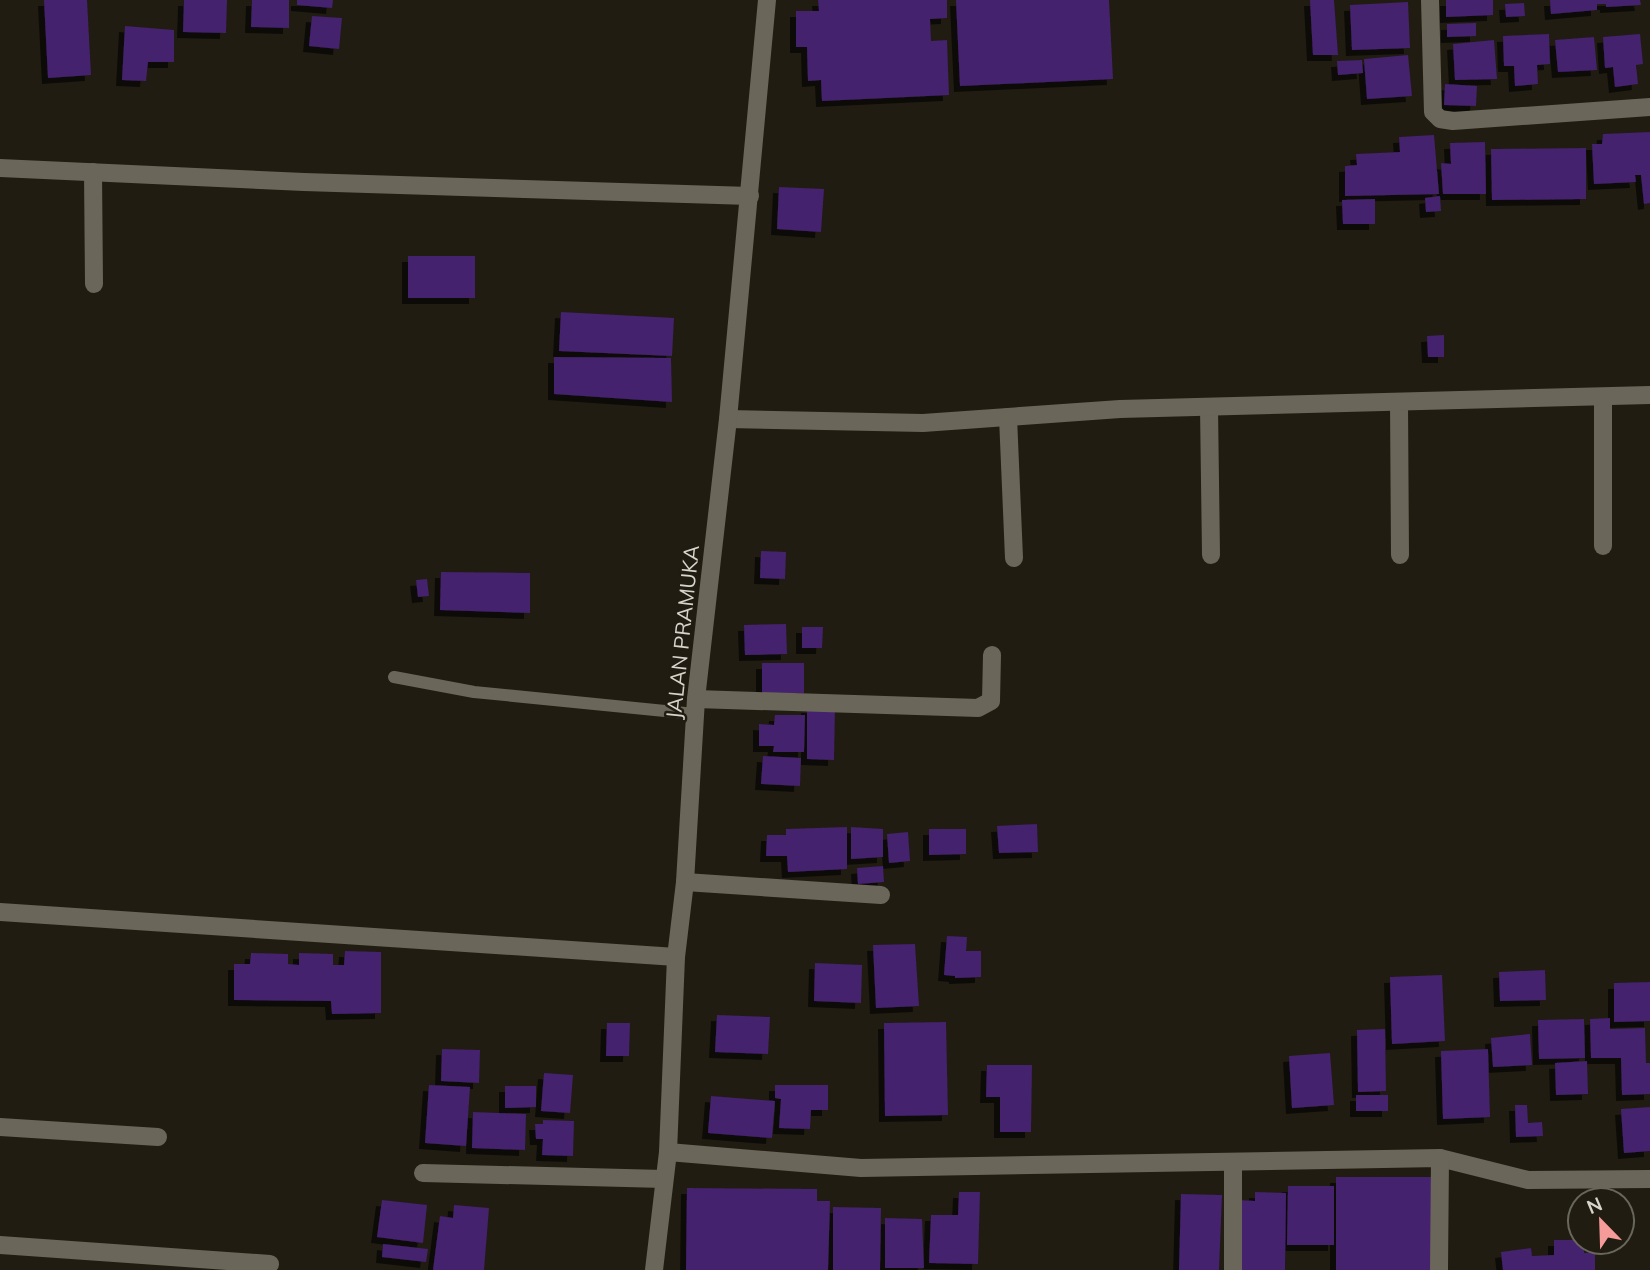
<svg xmlns="http://www.w3.org/2000/svg" width="1650" height="1270" viewBox="0 0 1650 1270" font-family="Mulish,sans-serif">
	<defs>
		<filter id="shadow"><feDropShadow dx="-6" dy="6" stdDeviation="0" flood-color="#0009"/></filter>
	</defs>
	<rect width="100%" height="100%" fill="#201c11"/>
	<g fill="#44216d" filter="url(#shadow)">
		<path d="M44 0H87L91 75 48 78Z"/>
		<path d="M184 0H227L226 33 183 32Z"/>
		<path d="M252 0H289V28L251 27Z"/>
		<path d="M297 0H333L332 8 297 5Z"/>
		<path d="M818 0H947V18L930 19 931 41 947 40 949 95 822 101 821 80 808 81 807 47H796V11H819Z"/>
		<path d="M956 0H1109L1113 79 960 86Z"/>
		<path d="M1310 0H1334L1338 55H1313Z"/>
		<path d="M1446 0H1493V15L1446 17Z"/>
		<path d="M1550 0H1640L1641 5 1606 7V4H1597V10L1551 14Z"/>
		<path d="M1408 2 1410 48 1352 50 1350 5Z"/>
		<path d="M1524 3 1525 16 1506 17 1505 4Z"/>
		<path d="M312 16 342 18 339 49 309 46Z"/>
		<path d="M1476 23V36L1447 37V24Z"/>
		<path d="M125 26 174 30V62H148L146 81 122 80Z"/>
		<path d="M1549 34 1550 64 1537 65 1538 84 1515 86 1514 66H1504L1503 36Z"/>
		<path d="M1640 34 1643 64 1636 65 1638 84 1615 87 1613 67 1605 68 1603 37Z"/>
		<path d="M1594 37 1597 70 1558 72 1555 40Z"/>
		<path d="M1494 40 1497 79 1455 80 1453 44Z"/>
		<path d="M1408 55 1412 96 1367 99 1364 59Z"/>
		<path d="M1362 60 1363 73 1338 75 1337 61Z"/>
		<path d="M1445 84 1477 86 1476 106 1444 105Z"/>
		<path d="M1650 132V203L1644 204 1641 175H1635L1636 182 1594 184 1592 144H1602L1603 134Z"/>
		<path d="M1434 135 1439 194 1345 196V166L1357 165 1356 154 1400 152 1399 137Z"/>
		<path d="M1485 142 1486 194H1443L1441 163 1451 164 1450 143Z"/>
		<path d="M1586 148V199L1492 200 1491 149Z"/>
		<path d="M779 187 824 189 821 232 777 229Z"/>
		<path d="M1440 196 1441 211 1426 212 1425 198Z"/>
		<path d="M1375 199V224H1343L1342 200Z"/>
		<rect x="408" y="256" width="67" height="42"/>
		<path d="M561 312 674 318 672 356 559 351Z"/>
		<path d="M1444 335V357H1428L1427 336Z"/>
		<path d="M554 357 671 358 672 402 554 394Z"/>
		<path d="M761 551 786 552 785 579 760 578Z"/>
		<path d="M441 572 530 573V613L440 610Z"/>
		<path d="M427 579 429 596 418 597 416 580Z"/>
		<path d="M786 624 787 654 745 655 744 625Z"/>
		<path d="M802 627H823L822 648H802Z"/>
		<path d="M762 663H804V693L762 694Z"/>
		<path d="M807 707 835 708 834 760 807 759Z"/>
		<path d="M775 715H805L804 752H773L774 746H759V724L774 725Z"/>
		<path d="M763 756 801 758 800 786 761 784Z"/>
		<path d="M1037 824 1038 852 999 853 997 826Z"/>
		<path d="M847 827V869L788 872 787 856H766L767 835H786V829Z"/>
		<path d="M851 827 883 829V857L851 859Z"/>
		<path d="M929 829H966V854L929 855Z"/>
		<path d="M908 832 910 861 889 863 887 834Z"/>
		<path d="M883 866 884 882 858 884 857 868Z"/>
		<path d="M947 936 967 937 966 951H981V977L955 978V976L944 975Z"/>
		<path d="M915 944 919 1006 876 1008 873 945Z"/>
		<path d="M345 951 381 952V1013L332 1014 331 1001 234 1000V964H250L251 953 288 954V964L299 965V953L333 954V965H344Z"/>
		<path d="M815 963 862 965 861 1003 814 1001Z"/>
		<path d="M1545 970 1546 1000 1500 1001 1499 972Z"/>
		<path d="M1442 975 1445 1041 1392 1044 1390 977Z"/>
		<path d="M1650 982V1021L1614 1022V983Z"/>
		<path d="M717 1015 770 1017 768 1054 715 1052Z"/>
		<path d="M1610 1018V1029L1645 1028 1646 1063H1650V1094L1622 1095 1621 1058H1591L1590 1019Z"/>
		<path d="M1584 1019 1585 1058 1539 1059 1538 1020Z"/>
		<path d="M946 1022 948 1115 885 1116 884 1023Z"/>
		<path d="M607 1023H630L629 1056H606Z"/>
		<path d="M1385 1029 1386 1091 1358 1092 1357 1030Z"/>
		<path d="M1530 1034 1532 1065 1493 1067 1491 1038Z"/>
		<path d="M442 1049 480 1050 479 1083 441 1081Z"/>
		<path d="M1488 1049 1490 1117 1443 1119 1441 1051Z"/>
		<path d="M1330 1053 1334 1105 1292 1108 1289 1056Z"/>
		<path d="M1587 1061 1588 1094 1556 1095 1555 1063Z"/>
		<path d="M987 1065H1032L1031 1132H1000V1097H986Z"/>
		<path d="M544 1073 573 1075 570 1113 541 1111Z"/>
		<path d="M429 1085 470 1087 466 1146 425 1143Z"/>
		<path d="M775 1085H828V1110H811L810 1129 779 1128 781 1099 775 1098Z"/>
		<path d="M505 1086H536V1107L505 1108Z"/>
		<rect x="1356" y="1095" width="32" height="16"/>
		<path d="M711 1096 775 1101 772 1138 708 1133Z"/>
		<path d="M1515 1105H1527L1528 1123 1542 1122 1543 1136 1516 1137Z"/>
		<path d="M1650 1107V1151L1624 1153 1621 1109Z"/>
		<path d="M473 1112 526 1114 525 1150 472 1148Z"/>
		<path d="M543 1120 574 1121 573 1156 542 1155 543 1139H536L535 1124H543Z"/>
		<rect x="1336" y="1177" width="98" height="93"/>
		<path d="M1288 1186H1334V1245H1287Z"/>
		<path d="M687 1188 817 1189V1201H830L828 1270H686Z"/>
		<path d="M959 1192H980L978 1264 929 1263 931 1215H958Z"/>
		<path d="M1255 1192 1286 1193 1285 1270H1237L1238 1200 1255 1201Z"/>
		<path d="M1181 1194 1222 1195 1219 1270H1179Z"/>
		<path d="M382 1200 427 1205 423 1243 377 1237Z"/>
		<path d="M454 1205 489 1208 484 1270H433L440 1216 453 1218Z"/>
		<path d="M833 1207 881 1208 880 1270H833Z"/>
		<path d="M885 1218 922 1219 924 1268H885Z"/>
		<path d="M1554 1240H1580V1242H1584V1253H1595V1270H1503L1501 1252 1531 1248 1532 1256 1554 1255Z"/>
		<path d="M383 1244 428 1249 426 1262 382 1257Z"/>
	</g>
	<g fill="none" stroke-linecap="round" stroke-linejoin="round">
		<path stroke="#6a6659" stroke-width="12" d="M394 677 474 692 695 714"/>
		<g stroke="#6a6659" stroke-width="18">
			<path d="M1430 0 1433 112 1440 119 1453 121 1650 107"/>
			<path d="M0 168 304 182 750 196"/>
			<path d="M93 172 94 284"/>
			<path d="M1603 397V546"/>
			<path d="M1399 402 1400 555"/>
			<path d="M1209 407 1211 555"/>
			<path d="M1008 417 1014 558"/>
			<path d="M728 419 923 423 1120 409 1650 395"/>
			<path d="M696 699 978 708 991 701 992 655"/>
			<path d="M685 882 881 895"/>
			<path d="M0 912 676 957"/>
			<path d="M0 1127 158 1137"/>
			<path d="M668 1152 861 1168 1440 1158 1528 1180 1650 1179"/>
			<path d="M423 1173 664 1179"/>
			<path d="M0 1245 270 1264"/>
			<path d="M1233 1270V1162"/>
			<path d="M1439 1270 1440 1158"/>
		</g>
		<path stroke="#6a6659" stroke-width="18" d="M654 1270 668 1152 676 957 685 882 696 699 728 419 767 0"/>
	</g>
	<g text-anchor="middle" dominant-baseline="central" stroke-width="5" stroke-linejoin="round" paint-order="stroke">
		<g font-size="21" fill="#d7d4cd" stroke="#201c11">
			<text transform="translate(682 632) rotate(-84)">JALAN PRAMUKA</text>
		</g>
	</g>
	<g transform="translate(1601 1221) rotate(337)"><circle r="33" fill="#201c11" stroke="#69665c" stroke-width="2"/>
	<path d="M0-5L12 26L0 18L-12 26Z" fill="#f59b9a"/>
	<text y="-10" font-size="19" font-weight="bold" text-anchor="middle" fill="#d7d4cd">N</text>
	</g>
</svg>
